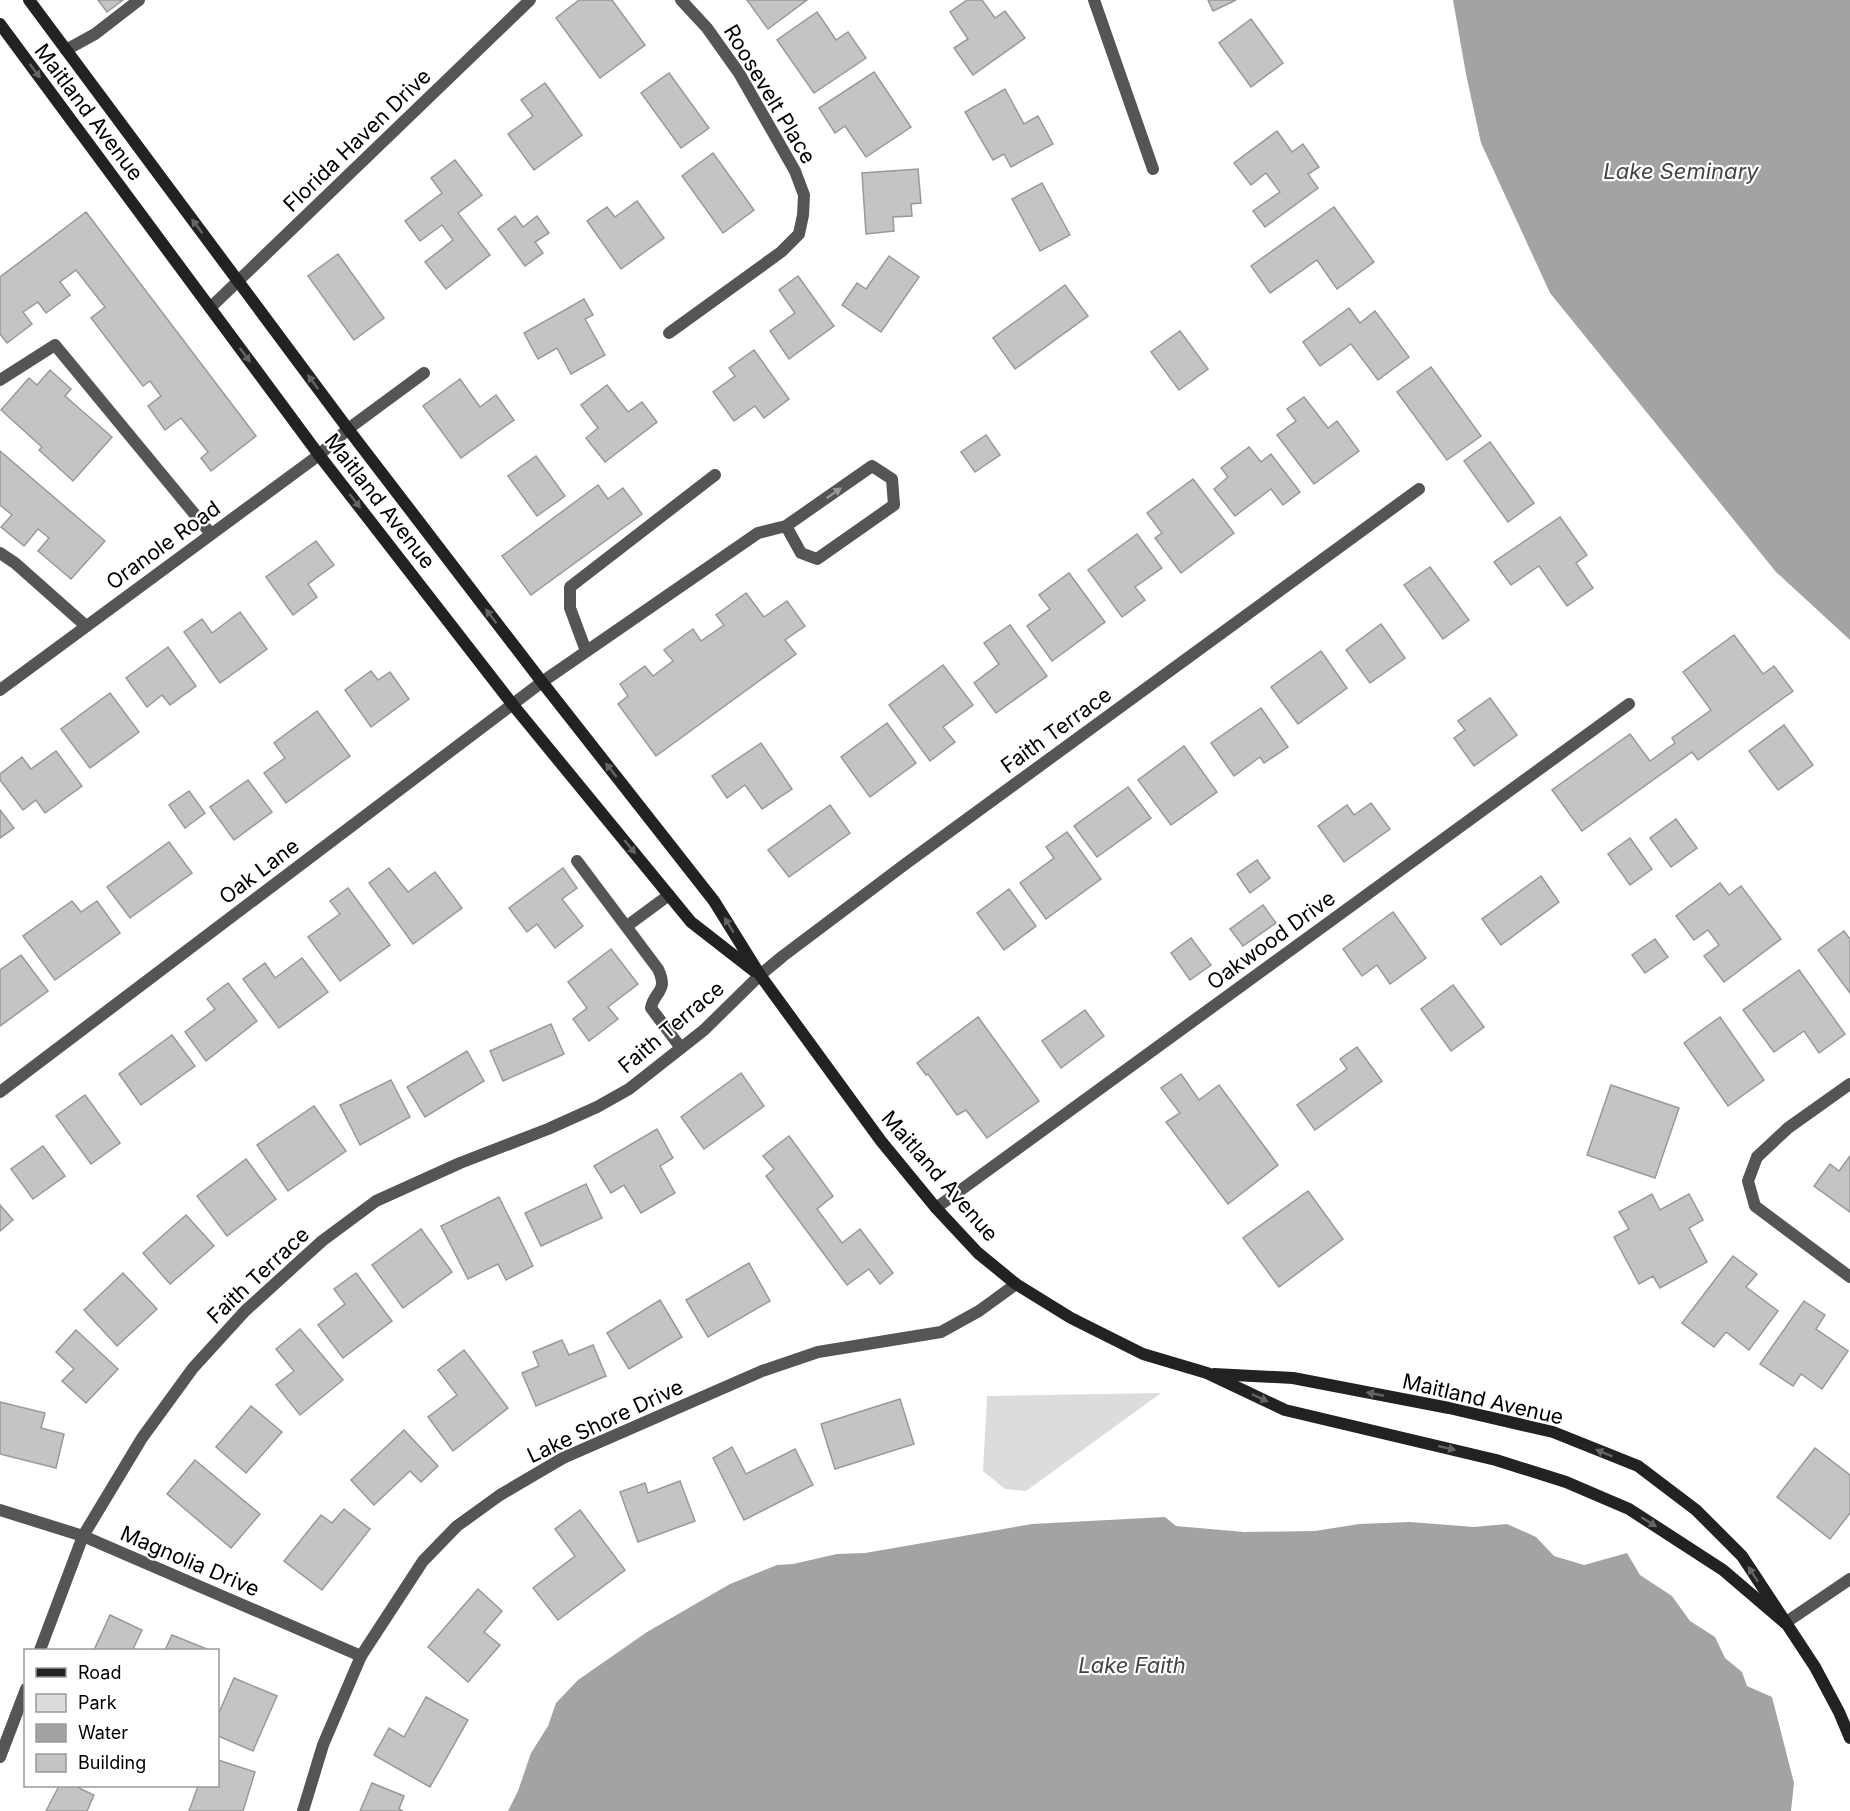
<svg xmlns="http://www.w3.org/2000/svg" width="1850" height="1811" viewBox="0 0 1850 1811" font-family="Inter,sans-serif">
	<rect width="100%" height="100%" fill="#fff"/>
	<path fill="#dcdcdc" d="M1161 1393 1026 1491 1005 1489 983 1471 987 1396Z"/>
	<g fill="#a3a3a3">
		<path d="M1453 0H1850V640L1776 572 1550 293 1481 143 1466 74Z"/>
		<path d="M1165 1517 1176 1526 1244 1532 1315 1531 1359 1524 1410 1522 1474 1527 1507 1524 1536 1537 1554 1556 1584 1565 1627 1553 1640 1575 1672 1596 1690 1621 1715 1637 1725 1658 1742 1672 1747 1686 1772 1697 1794 1783 1791 1811H508L518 1791 531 1753 548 1726 556 1703 578 1680 647 1632 730 1584 777 1565 793 1564 837 1554 865 1553 1032 1524Z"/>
	</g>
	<g fill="#c4c4c4" stroke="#999" stroke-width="1.5">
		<path d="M98 0H123L107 12Z"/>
		<path d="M579 0H612L645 45 600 78 556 18Z"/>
		<path d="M747 0H807L768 29Z"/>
		<path d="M967 0H982L995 18 1005 11 1025 38 973 75 954 48 968 39 950 12Z"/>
		<path d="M1208 0H1236L1213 11Z"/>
		<path d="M817 12 836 40 848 32 866 58 814 93 777 40Z"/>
		<path d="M1251 19 1283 63 1251 87 1219 43Z"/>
		<path d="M874 72 911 127 866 157 845 126 835 133 819 108Z"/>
		<path d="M669 73 709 128 681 148 641 93Z"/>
		<path d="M545 83 582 135 534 170 508 134 533 116 521 100Z"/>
		<path d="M1005 89 1024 124 1038 116 1053 144 1011 167 1004 154 993 160 965 112Z"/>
		<path d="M1277 131 1292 152 1303 144 1319 167 1308 174 1318 188 1265 227 1253 211 1280 192 1266 173 1251 185 1234 163Z"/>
		<path d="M713 153 754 210 723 233 682 176Z"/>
		<path d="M455 160 482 195 458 213 490 255 446 289 425 262 453 240 442 225 420 241 405 221 442 193 431 178Z"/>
		<path d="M918 169 921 203 911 204 912 216 893 217 894 231 866 234 862 173Z"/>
		<path d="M1042 183 1070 235 1040 251 1012 199Z"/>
		<path d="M637 201 664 238 621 269 587 221 607 207 615 217Z"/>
		<path d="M1334 207 1374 262 1337 289 1317 260 1270 293 1251 266Z"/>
		<path d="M86 212 256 436 211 471 201 458 208 452 181 418 165 430 148 406 161 396 150 381 143 386 91 318 105 307 76 270 60 282 70 295 46 313 38 302 23 312 32 324 7 343 0 334V277Z"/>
		<path d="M515 216 523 227 537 216 549 233 535 242 543 253 525 266 498 229Z"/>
		<path d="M338 254 384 318 354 340 308 276Z"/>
		<path d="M889 256 919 277 881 332 842 305 857 283 866 289Z"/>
		<path d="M798 276 834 326 789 359 770 331 795 313 779 290Z"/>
		<path d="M1065 285 1088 316 1015 369 993 338Z"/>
		<path d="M584 299 593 315 585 319 605 355 571 374 557 348 538 359 524 333Z"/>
		<path d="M1349 308 1360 323 1375 311 1409 357 1378 380 1351 344 1320 366 1303 342Z"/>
		<path d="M1180 331 1208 369 1179 390 1151 352Z"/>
		<path d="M754 350 789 399 764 418 755 406 734 421 713 392 735 376 729 368Z"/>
		<path d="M1431 367 1481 436 1447 460 1397 392Z"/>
		<path d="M50 370 71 389 65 396 112 437 73 481 39 450 42 447 1 410 29 378 37 385Z"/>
		<path d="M460 379 480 407 496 395 514 420 461 458 423 406Z"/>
		<path d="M607 385 628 412 642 402 657 422 605 462 586 438 598 428 581 405Z"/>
		<path d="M1304 397 1328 428 1337 421 1359 451 1314 484 1277 435 1296 421 1287 409Z"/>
		<path d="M986 435 1000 455 975 472 961 452Z"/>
		<path d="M1490 442 1534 503 1508 522 1464 461Z"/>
		<path d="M1249 447 1261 462 1271 454 1300 492 1283 505 1271 489 1235 516 1214 489 1228 477 1221 468Z"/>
		<path d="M0 451 105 541 71 579 38 551 49 538 38 529 24 546 1 527 12 515 0 505Z"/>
		<path d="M536 456 565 496 537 516 508 476Z"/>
		<path d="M1193 479 1234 533 1181 573 1155 538 1162 533 1147 513Z"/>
		<path d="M598 485 608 499 623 488 642 514 531 595 502 556Z"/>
		<path d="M1560 517 1587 555 1576 563 1593 588 1567 606 1539 566 1511 585 1494 562Z"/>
		<path d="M1137 534 1162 568 1135 587 1145 600 1122 617 1088 570Z"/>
		<path d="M316 541 334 565 308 584 317 597 293 615 266 577Z"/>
		<path d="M1430 567 1469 620 1443 639 1404 585Z"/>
		<path d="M1069 573 1105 622 1052 661 1027 626 1050 609 1039 595Z"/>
		<path d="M746 593 764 617 787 601 805 626 785 640 796 654 656 756 618 704 628 696 620 684 645 666 653 676 673 661 664 650 693 629 701 641 724 625 716 615Z"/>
		<path d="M240 612 267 649 220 683 184 632 202 619 212 633Z"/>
		<path d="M1381 624 1405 658 1370 683 1346 650Z"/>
		<path d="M1010 625 1047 676 996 713 974 683 999 664 984 643Z"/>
		<path d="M1734 635 1763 674 1774 666 1793 691 1698 760 1692 752 1582 831 1552 790 1630 734 1650 761 1675 743 1672 738 1711 710 1683 672Z"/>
		<path d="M168 647 196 686 170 705 162 695 147 707 126 678Z"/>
		<path d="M1321 651 1347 688 1298 724 1271 687Z"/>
		<path d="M943 665 973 705 943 727 955 742 930 761 889 705Z"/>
		<path d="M371 671 378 680 390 672 409 699 371 727 345 690Z"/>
		<path d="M110 693 139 732 90 768 61 729Z"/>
		<path d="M1490 698 1517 735 1474 766 1454 738 1465 730 1458 721Z"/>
		<path d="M1261 708 1288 747 1264 763 1260 757 1234 776 1211 743Z"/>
		<path d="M317 711 350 756 286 803 264 773 285 758 274 743Z"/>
		<path d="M887 723 916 763 870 797 841 757Z"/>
		<path d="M1784 725 1813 765 1778 790 1749 751Z"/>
		<path d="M761 743 792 789 762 809 745 785 727 798 712 776Z"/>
		<path d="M1184 746 1217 792 1171 825 1138 780Z"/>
		<path d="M56 751 82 786 45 813 36 800 23 810 0 780V774L22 757 31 769Z"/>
		<path d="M248 780 272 812 234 840 210 807Z"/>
		<path d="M1128 787 1151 818 1097 857 1074 826Z"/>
		<path d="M189 791 205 813 185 828 169 805Z"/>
		<path d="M1371 803 1390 829 1344 862 1318 826 1347 805 1354 815Z"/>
		<path d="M830 805 850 833 789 877 768 850Z"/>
		<path d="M0 810 14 828 0 838Z"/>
		<path d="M1676 819 1697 848 1671 867 1650 838Z"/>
		<path d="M1067 832 1101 879 1046 919 1020 883 1054 858 1046 847Z"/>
		<path d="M1630 838 1652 869 1630 885 1608 854Z"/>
		<path d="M169 842 192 873 130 918 107 887Z"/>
		<path d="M1257 860 1270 878 1250 893 1237 874Z"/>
		<path d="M389 868 408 892 435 872 462 908 413 944 369 883Z"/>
		<path d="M563 868 577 888 562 899 583 926 555 948 537 924 527 932 509 908Z"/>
		<path d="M1541 876 1559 902 1501 945 1482 919Z"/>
		<path d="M1720 883 1729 895 1741 886 1781 939 1724 982 1704 956 1719 945 1708 930 1694 940 1676 916Z"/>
		<path d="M348 888 390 945 340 981 308 937 340 914 330 901Z"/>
		<path d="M1009 889 1036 926 1004 950 977 913Z"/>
		<path d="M72 901 81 912 97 901 120 933 55 980 23 936Z"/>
		<path d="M1263 905 1276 923 1243 946 1230 929Z"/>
		<path d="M1393 912 1426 958 1390 984 1377 965 1362 976 1343 949Z"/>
		<path d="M1844 931 1850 939V993L1818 950Z"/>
		<path d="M1191 938 1211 965 1190 980 1171 953Z"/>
		<path d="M1655 939 1668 957 1645 973 1632 955Z"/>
		<path d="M611 949 638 984 608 1007 618 1019 589 1041 573 1019 587 1008 568 982Z"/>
		<path d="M21 955 48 991 0 1026V970Z"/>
		<path d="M302 958 328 992 279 1028 243 979 265 963 275 978Z"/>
		<path d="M1799 970 1845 1034 1819 1053 1804 1031 1774 1052 1743 1010Z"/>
		<path d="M228 983 257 1021 206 1061 185 1032 215 1009 207 999Z"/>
		<path d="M1453 985 1484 1027 1451 1051 1421 1009Z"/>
		<path d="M1085 1010 1104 1036 1061 1068 1042 1041Z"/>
		<path d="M978 1017 1039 1101 987 1138 966 1110 957 1115 928 1074 926 1075 917 1063Z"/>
		<path d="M1720 1017 1764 1080 1728 1106 1684 1043Z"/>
		<path d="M551 1024 564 1054 503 1081 490 1051Z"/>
		<path d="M172 1035 195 1066 141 1105 119 1074Z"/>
		<path d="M1357 1047 1382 1081 1315 1130 1297 1105 1347 1069 1340 1059Z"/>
		<path d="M467 1051 484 1081 425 1117 407 1087Z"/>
		<path d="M741 1073 764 1106 704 1149 681 1117Z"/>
		<path d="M1181 1074 1199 1100 1219 1085 1278 1165 1228 1204 1166 1122 1180 1113 1161 1088Z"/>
		<path d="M391 1080 410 1117 360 1145 340 1105Z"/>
		<path d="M1611 1085 1679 1108 1655 1178 1587 1155Z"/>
		<path d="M85 1095 120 1143 91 1164 56 1116Z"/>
		<path d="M314 1106 346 1151 288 1191 257 1145Z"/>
		<path d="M657 1129 673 1158 660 1166 675 1193 641 1213 624 1185 611 1193 594 1166Z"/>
		<path d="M789 1136 833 1196 817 1209 842 1243 860 1229 893 1273 880 1284 869 1269 847 1285 766 1176 774 1169 763 1156Z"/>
		<path d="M43 1146 65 1176 33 1199 11 1169Z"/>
		<path d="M1850 1156V1212L1814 1186 1830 1164 1839 1171Z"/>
		<path d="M246 1159 276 1199 227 1236 197 1196Z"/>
		<path d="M586 1184 602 1218 541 1246 525 1213Z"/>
		<path d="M1308 1191 1343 1239 1279 1287 1243 1238Z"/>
		<path d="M1652 1194 1660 1210 1689 1194 1703 1220 1689 1228 1707 1262 1660 1288 1653 1276 1639 1284 1614 1237 1629 1229 1619 1212Z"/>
		<path d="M499 1197 533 1266 506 1280 498 1264 468 1279 441 1226Z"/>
		<path d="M0 1205 13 1220 0 1231Z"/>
		<path d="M186 1215 214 1246 170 1284 143 1253Z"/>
		<path d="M421 1229 452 1272 403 1308 372 1265Z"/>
		<path d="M1733 1256 1757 1274 1746 1287 1778 1311 1749 1350 1726 1332 1714 1347 1682 1323Z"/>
		<path d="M749 1263 770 1301 708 1337 686 1300Z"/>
		<path d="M123 1273 157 1309 117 1346 84 1310Z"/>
		<path d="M356 1273 392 1321 343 1358 318 1325 345 1304 334 1289Z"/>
		<path d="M660 1300 682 1337 629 1369 607 1333Z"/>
		<path d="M1804 1301 1825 1315 1816 1329 1848 1351 1822 1389 1801 1374 1793 1386 1760 1364Z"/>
		<path d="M300 1329 343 1380 300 1415 276 1385 294 1371 276 1349Z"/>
		<path d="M76 1330 118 1369 86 1403 62 1381 74 1369 56 1352Z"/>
		<path d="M562 1340 569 1355 593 1345 606 1376 536 1406 522 1373 539 1366 533 1352Z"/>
		<path d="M464 1350 508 1408 453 1451 428 1417 457 1395 438 1370Z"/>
		<path d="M900 1399 914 1444 835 1469 821 1424Z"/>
		<path d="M0 1402 45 1413 41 1428 64 1434 56 1468 0 1454Z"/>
		<path d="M251 1406 282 1432 246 1473 216 1447Z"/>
		<path d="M404 1430 438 1466 421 1482 410 1471 374 1505 351 1480Z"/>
		<path d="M732 1447 746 1474 795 1449 813 1485 744 1520 713 1458Z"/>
		<path d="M1815 1448 1850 1475V1513L1830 1539 1777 1497Z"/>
		<path d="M195 1460 260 1514 231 1548 167 1494Z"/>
		<path d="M680 1481 695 1521 638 1542 620 1492 645 1483 648 1493Z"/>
		<path d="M344 1509 370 1529 322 1590 284 1561 321 1515 332 1523Z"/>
		<path d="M580 1510 625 1570 558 1620 533 1588 575 1556 555 1529Z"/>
		<path d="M478 1589 502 1611 484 1632 500 1645 468 1682 428 1647Z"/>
		<path d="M110 1615 142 1630 133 1649 137 1650H94Z"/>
		<path d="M172 1635 207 1649V1650H165Z"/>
		<path d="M234 1678 277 1696 253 1751 218 1736V1715Z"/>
		<path d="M426 1697 468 1720 430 1787 374 1755 389 1728 404 1737Z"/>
		<path d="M218 1760 255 1772 243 1811H189L198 1786H218Z"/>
		<path d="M372 1783 404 1796 399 1809 403 1811H360Z"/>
		<path d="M59 1786H75L94 1795 87 1811H46Z"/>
	</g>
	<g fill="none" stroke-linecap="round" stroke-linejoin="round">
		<g stroke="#555" stroke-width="12">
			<path d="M66 50 95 34 139 0"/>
			<path d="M348 429 424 373"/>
			<path d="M586 651 570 608V587L715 475"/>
			<path d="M542 682 758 533 786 526 872 466 892 479 894 505 817 559 801 553 786 526"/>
			<path d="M577 861 658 969C669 992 654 991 651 1008L681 1048"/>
			<path d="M627 926 669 895"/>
		</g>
		<g stroke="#555" stroke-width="12">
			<path d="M1094 0 1153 169"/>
			<path d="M210 308 530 0"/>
			<path d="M669 333 781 252 799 234 803 215 804 195 795 171 739 73 707 28 681 0"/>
			<path d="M0 380 55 345 211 534"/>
			<path d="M0 553 15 563 86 626"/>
			<path d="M1850 1084 1788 1128 1757 1157 1748 1181 1755 1206 1850 1277"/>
			<path d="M0 1092 542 682"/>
			<path d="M936 1208 1629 704"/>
			<path d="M0 1510 83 1536 361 1656"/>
			<path d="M1785 1623 1850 1579"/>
			<path d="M40 1650 83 1536 142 1438 193 1368 245 1311 322 1241 376 1201 460 1163 548 1129 597 1107 629 1089 704 1030 760 975 783 956 904 865 1419 489"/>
			<path d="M0 1757 26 1689"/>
			<path d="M303 1811 323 1745 361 1656 423 1561 457 1526 500 1495 563 1458 762 1371 818 1352 941 1332 979 1311 1016 1284"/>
		</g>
		<path stroke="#555" stroke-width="12" d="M0 690 319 455 348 429"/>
		<g stroke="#222" stroke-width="12">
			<path d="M29 0 348 429 542 682 714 901 760 975 881 1141 936 1208 978 1253 1016 1284 1071 1318 1143 1354 1207 1373 1285 1410 1496 1460 1566 1482 1629 1509 1723 1570 1785 1623"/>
			<path d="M0 24 319 455 513 705 691 922 754 971"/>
			<path d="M1214 1374 1293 1378 1449 1408 1553 1432 1638 1466 1696 1510 1742 1556 1815 1667 1839 1712 1850 1738"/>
		</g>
	</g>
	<defs><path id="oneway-solid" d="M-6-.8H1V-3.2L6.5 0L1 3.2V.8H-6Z" transform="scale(1.5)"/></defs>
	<g fill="#646464">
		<use href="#oneway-solid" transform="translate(35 71) rotate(53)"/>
		<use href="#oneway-solid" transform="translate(197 226) rotate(-127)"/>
		<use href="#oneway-solid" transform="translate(245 355) rotate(54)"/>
		<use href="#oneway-solid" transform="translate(313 382) rotate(-126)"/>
		<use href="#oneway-solid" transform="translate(355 501) rotate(52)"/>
		<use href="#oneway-solid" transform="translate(491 616) rotate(-127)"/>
		<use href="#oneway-solid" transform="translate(611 770) rotate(-128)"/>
		<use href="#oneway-solid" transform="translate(630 847) rotate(51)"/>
		<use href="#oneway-solid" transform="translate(729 925) rotate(-121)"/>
		<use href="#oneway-solid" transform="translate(1375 1394) rotate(-169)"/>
		<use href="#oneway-solid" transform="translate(1260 1398) rotate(25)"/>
		<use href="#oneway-solid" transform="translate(1447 1448) rotate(13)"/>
		<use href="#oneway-solid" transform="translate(1604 1453) rotate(-158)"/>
		<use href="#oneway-solid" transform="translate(1649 1522) rotate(32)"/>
		<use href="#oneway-solid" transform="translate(1753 1574) rotate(-123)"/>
	</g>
	<use fill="#999" href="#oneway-solid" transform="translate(834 493) rotate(-35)"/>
	<g text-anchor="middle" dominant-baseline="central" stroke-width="4.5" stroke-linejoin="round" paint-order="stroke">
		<g font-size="21" fill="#000" stroke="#fff">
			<text transform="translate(770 94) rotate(59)">Roosevelt Place</text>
			<text transform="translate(89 112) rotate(53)">Maitland Avenue</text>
			<text transform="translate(357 140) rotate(-44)">Florida Haven Drive</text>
			<text transform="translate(380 501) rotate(52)">Maitland Avenue</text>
			<text transform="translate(163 545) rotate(-36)">Oranole Road</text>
			<text transform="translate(1056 730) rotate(-36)">Faith Terrace</text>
			<text transform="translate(259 871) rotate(-37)">Oak Lane</text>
			<text transform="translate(1271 940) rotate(-36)">Oakwood Drive</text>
			<text transform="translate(671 1027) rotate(-40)">Faith Terrace</text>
			<text transform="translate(940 1176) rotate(49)">Maitland Avenue</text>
			<text transform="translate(258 1275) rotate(-43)">Faith Terrace</text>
			<text transform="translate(1483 1399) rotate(13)">Maitland Avenue</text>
			<text transform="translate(605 1421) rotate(-25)">Lake Shore Drive</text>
			<text transform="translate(190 1561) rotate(23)">Magnolia Drive</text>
		</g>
		<g font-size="22" font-style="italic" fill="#444" stroke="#fff">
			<text x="1681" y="171">Lake Seminary</text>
			<text x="1132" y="1665">Lake Faith</text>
		</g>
	</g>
	<rect x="24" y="1649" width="195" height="138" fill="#ffffff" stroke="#999999" stroke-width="1.5"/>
	<rect x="36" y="1668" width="30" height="9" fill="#222222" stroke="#999999" stroke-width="1.5"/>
	<text x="78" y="1679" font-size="18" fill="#000000">Road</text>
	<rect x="36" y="1694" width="30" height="18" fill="#dcdcdc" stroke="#999999" stroke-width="1.5"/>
	<text x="78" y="1709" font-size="18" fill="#000000">Park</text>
	<rect x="36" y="1724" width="30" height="18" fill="#a3a3a3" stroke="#999999" stroke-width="1.5"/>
	<text x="78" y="1739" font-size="18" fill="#000000">Water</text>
	<rect x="36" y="1754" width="30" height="18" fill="#c4c4c4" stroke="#999999" stroke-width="1.5"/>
	<text x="78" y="1769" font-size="18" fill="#000000">Building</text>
</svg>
